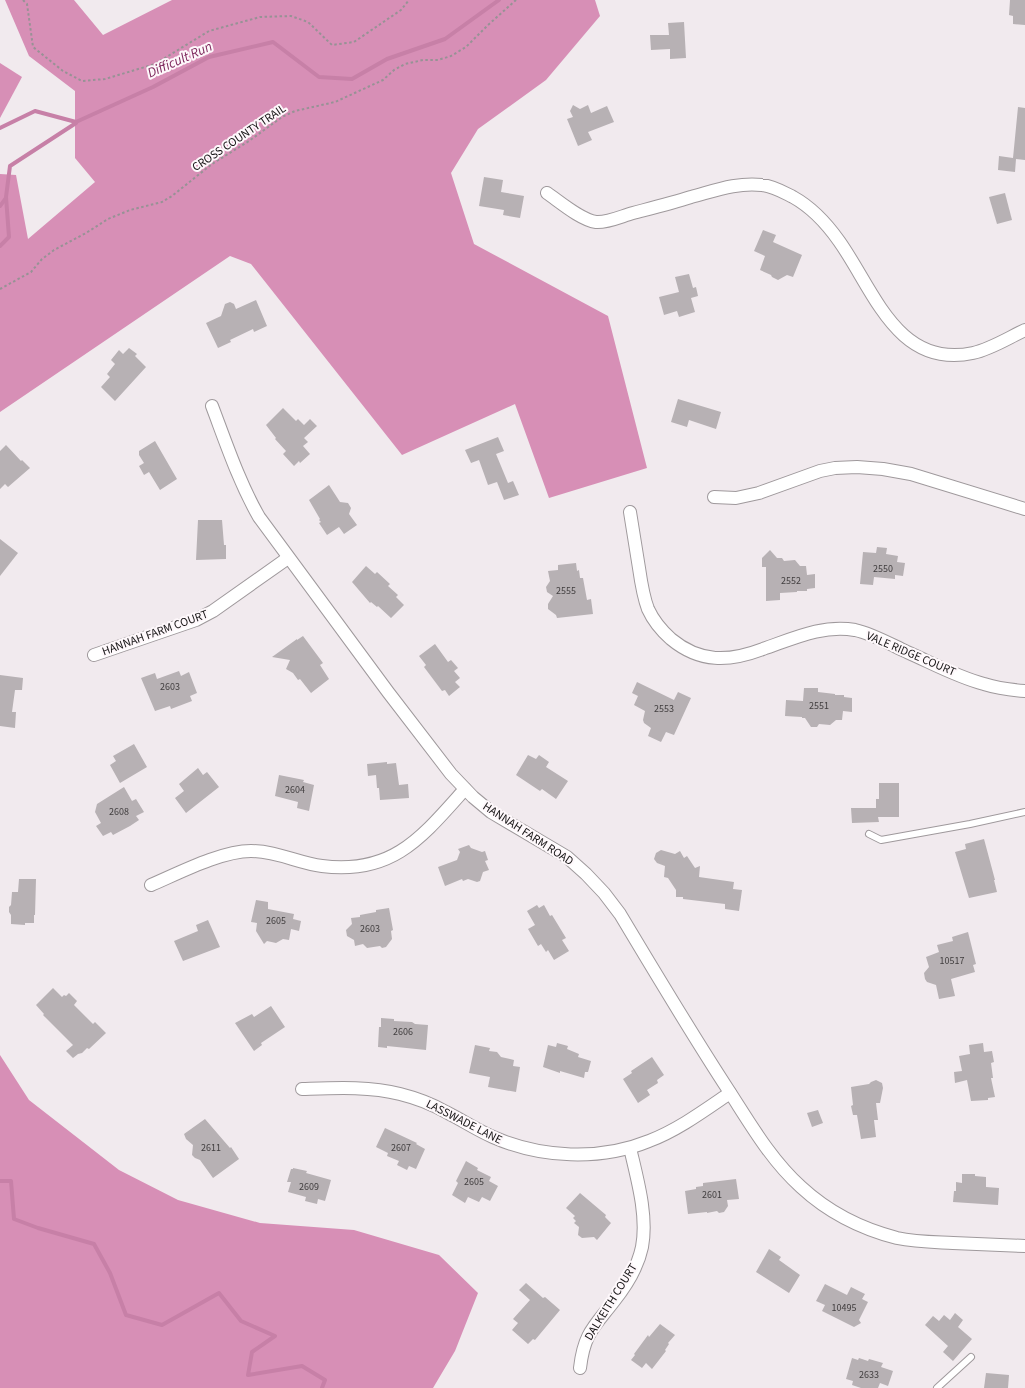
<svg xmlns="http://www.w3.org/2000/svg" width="1025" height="1388" viewBox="0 0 1025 1388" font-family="'Source Sans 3',sans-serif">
	<rect width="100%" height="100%" fill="#f1eaee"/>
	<g fill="#d78fb6">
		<path d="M5 0H74L103 35 172 0H595L600 16 546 80 478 129 451 173 474 244 608 316 647 468 549 498 515 404 402 455 251 264 230 256 0 412V174L16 175 28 239 95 182 75 158V91L29 56Z"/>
		<path d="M0 63 22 77 0 118Z"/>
		<path d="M0 1055 29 1100 119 1170 178 1200 260 1223 354 1230 439 1255 478 1293 455 1351 433 1388H0Z"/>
	</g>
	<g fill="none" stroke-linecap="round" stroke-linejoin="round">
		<g stroke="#c780a7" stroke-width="4">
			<path d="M0 128 35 111 76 122 153 87 209 57 273 42 319 77 352 79 387 59 445 39 499 0"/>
			<path d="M0 206 6 198"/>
			<path d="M0 246 9 237 6 197 10 166 76 123"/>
			<path d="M0 1181H11L14 1219 38 1228 94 1244 110 1273 126 1315 162 1325 219 1293 241 1321 275 1336 252 1352 248 1375 302 1366 325 1380 322 1388"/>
		</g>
	</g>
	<g fill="#b7b1b4">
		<path d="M1010 0H1025V25L1013 24V16L1009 15Z"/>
		<path d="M684 22 686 58 670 59V49L651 50 650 35H669L668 23Z"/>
		<path d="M573 105 580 109 588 105 591 113 607 106 614 122 588 132 592 140 578 146 567 119 573 117 570 111Z"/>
		<path d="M1018 107 1025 108V160L1016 159 1015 172 998 170 999 156 1013 158Z"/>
		<path d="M484 177 503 180 501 192 524 196 520 218 503 215 504 210 479 206Z"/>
		<path d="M1005 193 1012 220 997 224 989 197Z"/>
		<path d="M763 230 776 235 773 242 802 255 793 277 787 275 778 280 772 277 771 275 760 270 765 256 754 251Z"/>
		<path d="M689 274 693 288 696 287 698 296 691 298 695 312 679 317 677 311 664 315 659 297 679 292 675 277Z"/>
		<path d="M256 300 267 326 254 332 253 329 230 340 231 342 218 348 206 323 221 316 225 304 230 302 234 304 236 309Z"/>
		<path d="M129 348 137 354 135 356 146 367 115 401 101 387 110 377 107 374 115 364 111 360 119 350 123 354Z"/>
		<path d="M678 399 721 412 716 429 689 420 687 427 671 422Z"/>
		<path d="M283 408 296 421 298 419 304 425 310 419 317 426 304 438 308 442 303 446 310 454 300 463 299 461 294 466 283 454 286 451 275 439 276 438 266 425Z"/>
		<path d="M498 437 504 451 496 454 508 483 513 481 519 495 504 500 497 482 488 485 479 460 471 463 465 450Z"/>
		<path d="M155 441 177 479 160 490 149 472 144 475 139 466 144 463 139 455V451Z"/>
		<path d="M6 445 21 461 22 460 30 468 8 487 5 484 0 489V451Z"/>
		<path d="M329 485 340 502 348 503 351 508 349 514 357 525 344 534 339 527 327 535 319 523 321 522 319 520 320 519 309 500Z"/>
		<path d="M198 520H222L224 545H226V559L196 560Z"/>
		<path d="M0 539 18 553 0 576Z"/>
		<path d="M877 547 887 548 886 554 898 556 897 562 905 563 903 576 895 575V579L874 577 873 585 860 584 863 552 876 553Z"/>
		<path d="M770 550 777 558H782L784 561 795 560 800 566H806L807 575 815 574V588L807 589V591H797V592L780 593V600L766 601V567H762V558Z"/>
		<path d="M576 563 577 571 579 570 580 578H583L587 600 591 599 593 614 557 618 556 615 548 609V604L553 596 547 592 546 587 550 581 548 571 558 570V565Z"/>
		<path d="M366 566 375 574 377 572 390 584 388 586 398 595 396 597 404 605 391 618 378 606 377 607 371 602 370 603 352 582Z"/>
		<path d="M303 636 323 663 320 665 329 679 311 693 300 679 298 680 293 673 286 669 290 660 272 657 297 639V640Z"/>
		<path d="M435 644 448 662 451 660 458 668 454 671 460 678 455 682 460 687 449 696 445 690 442 691 424 667 426 665 419 656Z"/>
		<path d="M179 671 181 676 189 672 197 693 190 696 192 701 171 709 170 706 155 711 141 678 155 673 157 679Z"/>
		<path d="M0 675 23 678 22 690H15L12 712H16L15 728 0 726Z"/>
		<path d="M637 682 674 700 678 692 691 698 674 735 666 732 661 742 648 736 651 728 644 723 643 720 645 711 634 705 638 696 632 693Z"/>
		<path d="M804 688H818V692L835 694V695H844V697L852 698V712L843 711 842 720H836L830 725 819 724 817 727H811L805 718H802V717L785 716 786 700 803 701Z"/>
		<path d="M134 744 147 767 120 783 110 765 116 761 113 756Z"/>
		<path d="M528 755 536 759 539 755 549 762 546 767 568 781 556 799 542 789 540 791 516 775Z"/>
		<path d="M387 762V764L396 763 399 785 408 784 409 798 380 800 379 788H377L376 775 368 776 367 764Z"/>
		<path d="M198 768 203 775 207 772 219 787 186 813 175 798 184 791 179 784Z"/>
		<path d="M279 775 304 780 303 782 314 785 309 811 297 808 298 802 275 796Z"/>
		<path d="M879 783H899V817H878L879 822 852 823 851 808H876V799H879Z"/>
		<path d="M124 787 132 801 136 799 144 812 136 816 139 820 130 826 113 835 111 832 103 836 96 826 101 823 95 812 97 804Z"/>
		<path d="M984 839 995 880H994L997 892 969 898 955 852 966 849 965 844Z"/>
		<path d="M469 845 471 848 482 852 485 851 488 860 485 861 489 870 483 872 480 881 477 882 468 879 463 881 462 879 445 886 438 867 457 860 460 852 458 849Z"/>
		<path d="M661 850 675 854 680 851 684 858 687 856 695 868 700 866 699 877 734 882 733 889 742 890 739 911 725 909V904L683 899V897H676V890L668 878 664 877 665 866 657 863 654 859 656 853Z"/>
		<path d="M19 879H36L35 915H34V923H25V925L11 924V915L9 912V907L11 905 12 892H18Z"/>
		<path d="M256 900 268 902V909L294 914 293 919 301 921 299 931 291 929 289 940 283 939 276 943 267 941 264 944 256 931 257 923 251 922Z"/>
		<path d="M537 905 539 908 544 905 550 916 552 915 566 938 562 940 569 951 554 960 548 950 546 952 541 944 538 946 528 929 535 925 527 911Z"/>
		<path d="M389 908 393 930 391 931 392 939 386 947 382 948 380 946 367 948 363 944 355 946 354 940 347 936 346 930 352 924 351 918 360 917V915L376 912V910Z"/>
		<path d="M208 920 220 947 183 961 174 941 198 931 196 925Z"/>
		<path d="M968 932 976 964 973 965 975 972 951 979 955 996 939 999 936 985 927 982 925 979 924 973 929 967 926 957 939 952 937 945 953 941 952 937Z"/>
		<path d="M53 988 62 997 64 995 66 996 69 993 77 1001 74 1005 93 1024 95 1022 106 1033 89 1049 87 1048 82 1053 78 1054 73 1058 66 1051 73 1045 43 1015 44 1014 36 1005Z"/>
		<path d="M271 1006 285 1027 261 1043 262 1045 254 1051 235 1023 252 1014 254 1017Z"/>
		<path d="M381 1018 394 1019V1021L412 1022 415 1024 428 1025 426 1050 387 1046V1048L378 1047 379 1027H381Z"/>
		<path d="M557 1043 568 1046 567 1049 579 1054 578 1057 591 1061 588 1072H585L584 1078 560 1071V1073L543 1067 548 1045 556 1047Z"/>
		<path d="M983 1043 984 1052 992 1051 994 1062 991 1063 993 1078H991L995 1097 988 1098V1100L971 1101 967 1080 955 1083 954 1072 962 1071 959 1056 970 1054 969 1045Z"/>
		<path d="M475 1045 490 1048 489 1051 497 1052 501 1057 514 1060 513 1066 520 1067 516 1092 488 1087 490 1077 469 1073Z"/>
		<path d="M652 1057 664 1075 657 1080 658 1083 647 1090 650 1095 638 1103 623 1079 632 1073 631 1071Z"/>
		<path d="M876 1080 882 1083 883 1088 880 1103H876L878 1120H874L876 1137 861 1139 857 1115H853L851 1106 853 1105 851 1087 869 1084 871 1082Z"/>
		<path d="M818 1110 823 1123 812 1127 807 1113Z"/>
		<path d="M205 1119 230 1148 231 1147 239 1159 213 1178 200 1160 195 1158 192 1155 193 1145 186 1139 184 1134Z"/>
		<path d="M385 1128 417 1143 416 1144 425 1149 416 1169 409 1166 407 1170 397 1165 399 1161 387 1156 388 1153 376 1147Z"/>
		<path d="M466 1161 478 1168 477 1170 491 1177 489 1181 498 1186 490 1201 482 1197 479 1202 468 1197 465 1203 452 1195 458 1183 456 1181Z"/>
		<path d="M293 1168 307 1171 306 1173 331 1180 325 1201 318 1199 317 1204 305 1201 306 1197 288 1192 291 1182H287L291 1169H293Z"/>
		<path d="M962 1174H975V1176L986 1177V1187L999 1188 998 1205 953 1202 954 1191H956V1182L962 1183Z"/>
		<path d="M736 1179 739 1199 727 1200 728 1206 724 1212 719 1213 717 1211 707 1213V1212L688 1214 685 1191 696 1189V1187L703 1186V1183Z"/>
		<path d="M580 1193 606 1215 605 1217 611 1223 597 1240 594 1237 582 1238 578 1235 579 1227 574 1223 576 1221 573 1218 575 1216 566 1208Z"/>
		<path d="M769 1249 781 1257 779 1260 800 1275 789 1293 756 1272Z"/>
		<path d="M526 1283 543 1298 545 1297 560 1310 535 1340 533 1339 528 1344 512 1330 518 1323 513 1319 530 1300 519 1290Z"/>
		<path d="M825 1284 847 1295 851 1287 865 1294 862 1299 868 1302 859 1320 861 1323 854 1327 822 1311 825 1305 816 1301Z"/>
		<path d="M955 1313 963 1320 958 1327 972 1339 953 1361 943 1352 948 1346 925 1325 933 1316 939 1321 944 1315 950 1320Z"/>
		<path d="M660 1324 675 1335 668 1343 669 1344 665 1350 666 1351 652 1369 646 1363 642 1368 631 1360 635 1355 634 1354 648 1335 649 1337Z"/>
		<path d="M852 1358 858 1360 859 1358 868 1361 869 1359 883 1363 881 1367 893 1371 888 1386 880 1383 878 1388H861L852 1385 853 1381 846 1379Z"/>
		<path d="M986 1373 1009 1375 1008 1388H984Z"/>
	</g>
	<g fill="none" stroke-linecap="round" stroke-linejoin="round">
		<defs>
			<g id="service">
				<path d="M869 834 881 840 970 824 1025 812"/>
				<path d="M937 1388 971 1357"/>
			</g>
			<g id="minor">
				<path d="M547 193C560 202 581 220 596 222 607 223 622 216 633 213 652 208 672 203 691 197 714 191 737 182 762 185 773 186 783 192 793 197 811 207 827 224 839 241 874 290 897 369 973 353 991 349 1008 338 1025 330"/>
				<path d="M212 406C226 443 239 482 259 517L388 692 451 774 473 797 491 812 567 857 586 874 604 893 620 914C656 974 691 1033 729 1091 751 1125 771 1160 801 1187 828 1212 862 1229 897 1238 916 1242 934 1242 953 1243 977 1244 1001 1245 1025 1246"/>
				<path d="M714 497 736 498 759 493 820 471 835 468 857 467 883 469 911 474 1025 509"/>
				<path d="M630 512C633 531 636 549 639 568 641 582 643 596 648 609 653 620 662 631 671 639 700 663 729 662 763 649 792 639 823 624 855 630 873 634 890 644 907 652 932 663 957 677 984 684 997 688 1011 690 1025 691"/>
				<path d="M94 655 196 620 213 611 288 558"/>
				<path d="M151 885C179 873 221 851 251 851 277 851 298 863 322 866 393 875 422 837 465 789"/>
				<path d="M302 1089C334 1088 369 1086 400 1094 416 1098 432 1104 446 1112 462 1120 477 1130 493 1137 541 1158 600 1161 649 1141 678 1130 705 1110 730 1093"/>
				<path d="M580 1368C584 1333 594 1327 614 1301 626 1286 638 1266 642 1247 648 1216 637 1178 630 1148"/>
			</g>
		</defs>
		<use href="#service" stroke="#9f999c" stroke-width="8"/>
		<use href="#minor" stroke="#9f999c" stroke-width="14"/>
		<g stroke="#979295" stroke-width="2" stroke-dasharray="2.5 2.5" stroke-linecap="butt">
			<path d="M23 0 27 4 33 47 63 71 82 81 105 79 155 64 209 31 260 17 291 16 308 22 332 45 354 42 401 10 409 0"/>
			<path d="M0 289 31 272 42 259 54 250 86 233 108 219 130 210 162 202 172 196 212 164 249 141 282 117 295 111 335 102 383 80 394 70 405 64 423 60H438L451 56 466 47 488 25 516 0"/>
		</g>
		<use href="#service" stroke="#fff" stroke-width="6"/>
		<use href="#minor" stroke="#fff" stroke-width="12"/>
	</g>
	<g text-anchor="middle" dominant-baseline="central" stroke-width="4" stroke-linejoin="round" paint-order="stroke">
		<g font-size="10" fill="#403d3e">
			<text x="883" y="569">2550</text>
			<text x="791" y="581">2552</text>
			<text x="566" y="591">2555</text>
			<text x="170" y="687">2603</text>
			<text x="819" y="706">2551</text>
			<text x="664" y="709">2553</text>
			<text x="295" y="790">2604</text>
			<text x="119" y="812">2608</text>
			<text x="276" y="921">2605</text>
			<text x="370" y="929">2603</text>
			<text x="952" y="961">10517</text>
			<text x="403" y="1032">2606</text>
			<text x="211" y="1148">2611</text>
			<text x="401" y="1148">2607</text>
			<text x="474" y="1182">2605</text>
			<text x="309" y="1187">2609</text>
			<text x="712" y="1195">2601</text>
			<text x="844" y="1308">10495</text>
			<text x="869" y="1375">2633</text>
		</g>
		<g font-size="12" fill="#181617" stroke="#fef8fb">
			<text transform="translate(239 138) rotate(-34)">CROSS COUNTY TRAIL</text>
			<text transform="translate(155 633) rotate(-20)">HANNAH FARM COURT</text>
			<text transform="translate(911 654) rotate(23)">VALE RIDGE COURT</text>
			<text transform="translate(528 834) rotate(33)">HANNAH FARM ROAD</text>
			<text transform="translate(464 1122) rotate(27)">LASSWADE LANE</text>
			<text transform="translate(611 1302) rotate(-58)">DALKEITH COURT</text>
		</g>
		<g font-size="14" font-style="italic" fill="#812c60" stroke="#fef8fb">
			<text transform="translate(180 60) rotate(-24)">Difficult Run</text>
		</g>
	</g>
</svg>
